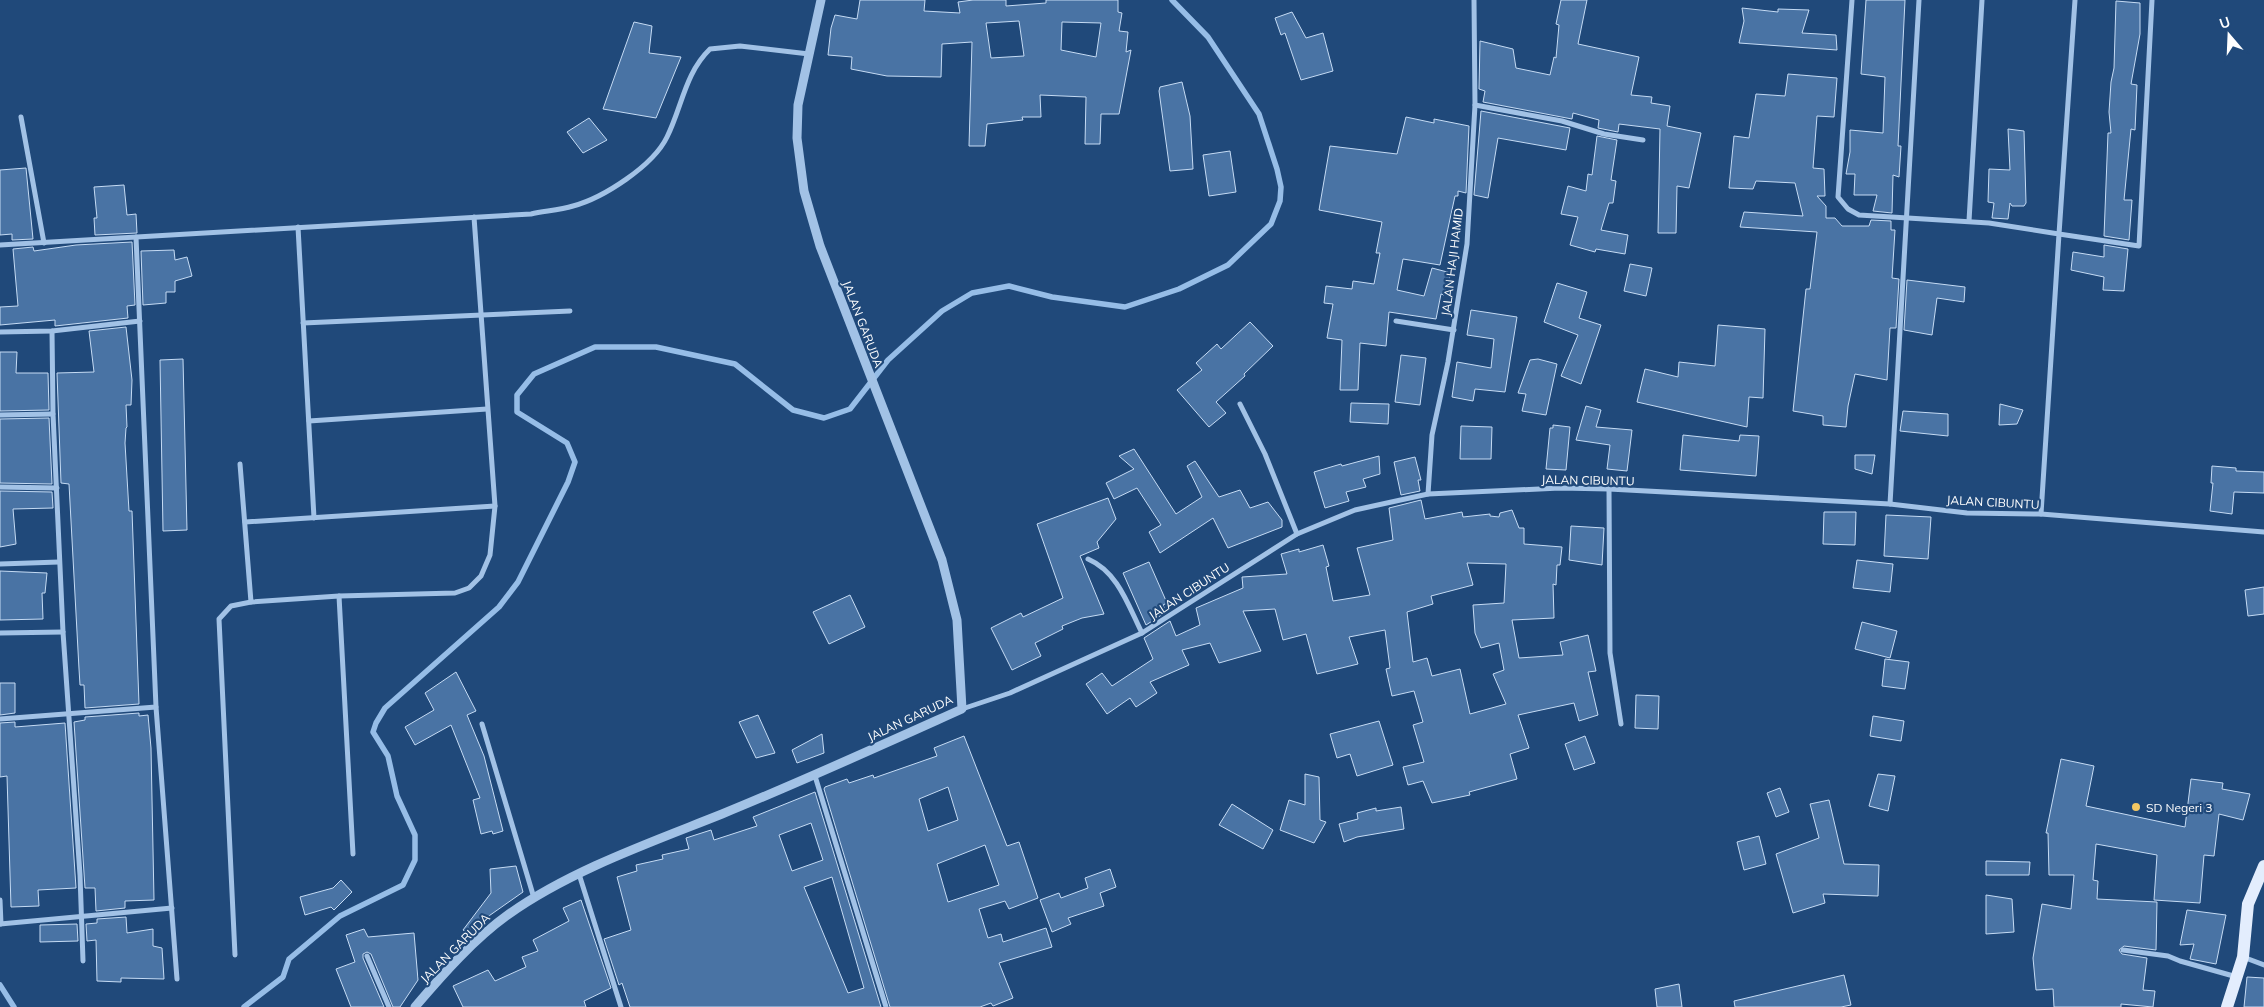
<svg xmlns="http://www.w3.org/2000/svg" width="2264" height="1007" viewBox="0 0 2264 1007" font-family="Mulish,sans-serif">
	<rect width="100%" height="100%" fill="#20497a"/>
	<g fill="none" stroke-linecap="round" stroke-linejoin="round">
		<g stroke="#96bde7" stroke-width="5.5">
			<path d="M0 985 14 1007"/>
			<path d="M244 1007 283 977 289 959 340 916 403 885 415 860V835L397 796 388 756 373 732 376 723 385 708 499 607 518 582 568 482 575 462 567 443 517 412V395L534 374 595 347H656L735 364 793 410 824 418 850 409 888 360 942 311 972 293 1009 286 1052 297 1125 307 1179 289 1228 265 1271 224 1280 201 1281 187 1277 169 1259 114 1208 37 1172 0"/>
		</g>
	</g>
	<g fill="#4973a4" stroke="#c5dbf4" fill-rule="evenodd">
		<path d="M860 0H925L924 11 960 13 958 2 973 0H1006V6L1046 3V0H1118V12L1122 13 1119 31 1128 32 1126 52 1131 50 1119 114H1101L1100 144H1085L1086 97 1040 95 1041 117H1022L1023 120 987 124 985 146H969L972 42 942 44 941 77 887 76 851 69 852 57 828 55 831 28 835 15 857 19ZM1019 21 1024 56 991 58 986 23ZM1062 22 1101 23 1096 57 1061 50Z"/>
		<path d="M1561 0H1587L1578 44 1639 57 1631 95 1652 97 1651 103 1670 106 1667 126 1701 133 1689 188 1677 186 1676 233H1658L1660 129 1619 124 1618 132 1598 128 1599 120 1573 113 1572 119 1483 102 1485 91 1479 89 1480 41 1513 49 1516 68 1550 75 1554 57 1556 58 1559 25 1556 24Z"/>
		<path d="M1866 0H1905L1898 146H1901L1899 177 1893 175 1892 213 1873 211 1877 195H1854L1855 174H1846L1850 152V130L1883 133 1885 77 1861 74Z"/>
		<path d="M2116 1 2140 3V34L2131 84 2137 85 2135 130 2131 129 2124 200H2132L2129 240 2104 236 2108 133H2111L2109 112 2111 82 2114 68Z"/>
		<path d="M1742 8 1778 12V9L1809 10 1802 33 1836 35 1837 50 1739 43 1744 21Z"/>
		<path d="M1292 12 1306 38 1323 33 1333 71 1301 80 1285 33 1281 35 1275 18Z"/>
		<path d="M634 22 652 26 649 53 681 57 656 118 603 109Z"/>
		<path d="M1788 74 1837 78 1834 117 1817 116 1813 168 1824 169 1825 196H1817L1826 206V218H1835L1842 226H1869L1871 220 1891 221V230H1895L1892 278 1899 279 1896 328H1890L1887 380 1855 374 1848 406 1846 427 1823 425V416L1793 411 1806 289H1810L1817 232 1740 227 1744 212 1803 216 1795 183 1756 181 1753 189 1729 188 1734 136 1749 138 1756 94 1785 96Z"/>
		<path d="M1182 82 1190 116 1193 169 1170 171 1159 91 1160 87Z"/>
		<path d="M1481 111 1570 128 1566 150 1498 138 1488 198 1474 195Z"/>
		<path d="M1406 117 1434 123V119L1469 126 1466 193 1458 191V196H1455L1440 265 1403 259 1397 290 1424 296 1432 268 1451 273 1444 295 1441 294 1436 319 1389 312 1386 346 1360 343 1358 390H1340L1342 340 1327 338 1333 304 1324 303 1326 286 1352 289 1353 281 1374 284 1380 253H1376L1382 222 1319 210 1330 146 1397 154Z"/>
		<path d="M589 118 607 140 583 153 567 132Z"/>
		<path d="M2008 129 2024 131 2026 203 2024 206H2012L2010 203 2008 219 1992 218 1994 203 1988 202 1989 169 2010 170Z"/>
		<path d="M1597 136 1617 140 1611 180 1616 181 1613 203H1609L1601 230 1628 235 1625 254 1596 249 1595 252 1570 245 1578 217 1561 214 1568 186 1586 191 1588 174 1592 175Z"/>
		<path d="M1230 151 1236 192 1209 196 1203 155Z"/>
		<path d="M26 168 33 239 12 240V234L0 235V170Z"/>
		<path d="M124 185 127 215 136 214 137 233 95 235 94 218H97L94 187Z"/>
		<path d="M132 242 135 305 127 306 128 318 55 326V320L0 325V307L18 306 13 249 33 247 34 251 76 245Z"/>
		<path d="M2104 245 2128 249 2124 291 2103 290 2104 277 2071 270 2073 252 2104 257Z"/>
		<path d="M174 250 175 260 187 257 192 276 175 281V292H166V303L143 305 141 251Z"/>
		<path d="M1630 264 1652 268 1646 296 1624 291Z"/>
		<path d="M1907 280 1965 287 1964 302 1937 298 1932 335 1904 330Z"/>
		<path d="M1557 283 1587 292 1579 318 1601 325 1581 384 1561 376 1578 335 1544 322Z"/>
		<path d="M1471 310 1517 317 1505 392 1475 389 1473 401 1452 397 1457 362 1491 368 1494 339 1467 335Z"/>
		<path d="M1250 322 1273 346 1244 374 1245 376 1216 402 1226 413 1209 427 1177 390 1202 370 1196 363 1217 344 1221 349Z"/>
		<path d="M1718 325 1765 329 1763 398 1749 397 1747 427 1637 402 1645 369 1678 377 1679 362 1715 366Z"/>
		<path d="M126 327 132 380 131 405H126L127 427 126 428 125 443 129 511H132L139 704 85 708 84 685H80L79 669 69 484 61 483 57 373 94 372 89 331Z"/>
		<path d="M0 352H17L16 373H48L49 410 0 411Z"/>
		<path d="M1401 355 1426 358 1420 405 1395 402Z"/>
		<path d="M183 359 187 530 163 531 160 360Z"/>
		<path d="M1538 359 1557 364 1546 415 1522 411 1526 394 1518 393 1530 360Z"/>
		<path d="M1351 403 1389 404 1388 424 1350 422Z"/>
		<path d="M2000 404 2023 410 2017 424 1999 425Z"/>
		<path d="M1586 406 1601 410 1596 427 1632 430 1627 471 1607 469 1610 445 1576 440Z"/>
		<path d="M1903 411 1948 414V436L1900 431Z"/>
		<path d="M49 418 52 484 0 483V419Z"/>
		<path d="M1553 425 1570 427 1566 470 1546 469 1550 428H1553Z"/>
		<path d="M1461 426 1492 427 1491 459H1460Z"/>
		<path d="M1683 435 1739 441 1740 435 1759 436 1756 476 1680 470Z"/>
		<path d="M1134 449 1176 514 1202 497 1187 466 1195 461 1219 497 1240 490 1250 508 1268 502 1282 520V527L1228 548 1213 518 1160 553 1149 532 1161 525 1137 488 1114 499 1106 483 1134 469 1119 456Z"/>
		<path d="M1855 455H1875L1872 474 1855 469Z"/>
		<path d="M1379 456 1380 474 1363 479 1366 487 1346 492 1349 501 1325 508 1314 472 1341 464 1342 466Z"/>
		<path d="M1415 457 1421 480H1418L1420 491 1401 495 1394 462Z"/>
		<path d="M2212 466 2236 468V471L2264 472V493L2234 492 2232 514 2210 511 2213 483H2211Z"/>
		<path d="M0 491 52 492 53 508 13 509 16 544 0 547Z"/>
		<path d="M1108 498 1116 519 1097 542 1099 548 1080 556 1104 614 1082 618 1062 626 1063 629 1035 643 1041 656 1012 670 991 628 1021 613 1023 617 1063 598 1037 524Z"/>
		<path d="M1421 500 1425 519 1462 512 1463 517 1490 514V516L1499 517 1500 513 1512 510 1519 528H1524V544L1562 547 1560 565H1557L1556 585 1553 584 1554 618 1512 620 1519 658 1563 655 1560 642 1588 635 1596 671 1588 672 1598 715 1579 721 1574 703 1518 715 1529 748 1510 754 1517 779 1469 792 1470 795 1432 803 1423 781 1408 785 1403 767 1424 762 1413 725 1423 722 1414 691 1392 696 1386 669 1390 668 1385 630 1349 637 1358 664 1317 674 1306 634 1283 640 1275 609 1243 611 1261 651 1219 663 1210 643 1182 650 1189 665 1150 682 1157 693 1136 707 1130 698 1107 714 1086 684 1102 673 1112 686 1153 659 1144 638 1170 621 1176 636 1200 625 1196 608 1243 588 1242 577 1287 574 1281 554 1299 549V552L1323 545 1329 566 1326 567 1333 601 1370 595 1357 548 1393 540 1389 508ZM1467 563 1506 564 1504 603 1473 605 1475 633 1481 648 1499 643 1504 670 1493 674 1506 704 1470 714 1460 669 1432 676 1427 658 1413 662 1407 612 1433 604 1431 596 1473 585Z"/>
		<path d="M1824 512H1856L1855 545 1823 544Z"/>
		<path d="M1886 515 1931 517 1928 559 1884 556Z"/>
		<path d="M1571 526 1604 528 1602 565 1569 560Z"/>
		<path d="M1857 560 1893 564 1890 592 1853 588Z"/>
		<path d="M1149 562 1167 603 1163 605 1166 612 1146 625 1123 573Z"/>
		<path d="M0 571 47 573 45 593H42L43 619 0 620Z"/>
		<path d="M2264 587V614L2248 616 2245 590Z"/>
		<path d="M850 595 865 627 829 644 813 612Z"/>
		<path d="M1862 622 1897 631 1890 658 1855 649Z"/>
		<path d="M1885 659 1909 662 1905 689 1882 686Z"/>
		<path d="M456 672 476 711 467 715 484 756 503 831 493 834 492 831 481 834 473 800 480 798 451 725 415 745 405 727 434 710 425 693Z"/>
		<path d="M0 683H15V713L0 715Z"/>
		<path d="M1636 695 1659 696 1658 729 1635 728Z"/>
		<path d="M139 713V716L148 715 151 748 154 900 125 901V908L96 911 95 888H85L74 722 85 720V717Z"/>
		<path d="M758 715 775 753 756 758 739 722Z"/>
		<path d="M1873 716 1904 721 1901 741 1870 736Z"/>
		<path d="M1379 721 1393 765 1357 776 1350 754 1337 758 1330 734Z"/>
		<path d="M15 722V727L65 723 76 888 38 890 39 906 11 907 7 776 0 777V723Z"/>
		<path d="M822 734 824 753 797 763 792 750Z"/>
		<path d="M964 736 1007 846 1019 842 1038 898 1009 909 1005 901 979 909 988 938 1001 934 1003 942 1046 928 1052 947 999 963 1013 998 993 1006 991 1003 980 1007H890L824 789 825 787 847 779 849 783 873 775 874 778 937 756 934 748ZM948 787 958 820 928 831 919 799ZM985 845 999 885 948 902 937 864Z"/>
		<path d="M1585 736 1595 763 1574 770 1565 744Z"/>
		<path d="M2061 759 2094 766 2086 806 2185 827 2191 779 2223 783 2222 789 2250 794 2243 820 2219 814 2214 856 2204 855 2200 903 2154 900 2157 855 2096 844 2093 880 2098 881 2097 899 2157 902 2156 950 2124 946 2119 950 2122 954 2147 958 2143 990 2155 991 2153 1007 2121 1004V1007H2054L2053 989 2036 990 2033 958 2042 904 2071 909 2074 875H2049L2048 833H2046Z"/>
		<path d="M1305 774 1319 777 1320 820 1326 822 1314 843 1280 830 1289 800 1305 805Z"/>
		<path d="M1878 774 1895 776 1888 811 1869 806Z"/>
		<path d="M1780 788 1789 812 1776 817 1767 793Z"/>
		<path d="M815 792 881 1007H630L622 983 619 985 604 939 631 930 617 877 637 871 636 865 663 859 662 855 689 849 686 838 711 830 714 840 757 826 753 817ZM811 823 823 860 792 871 779 835ZM832 877 864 988 848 993 804 887Z"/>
		<path d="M1829 800 1844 864 1879 865 1878 896 1823 894 1825 903 1793 913 1776 854 1819 838 1810 804Z"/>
		<path d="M1232 804 1273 830 1263 849 1219 825Z"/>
		<path d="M1401 807 1404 829 1357 837 1344 842 1339 824 1358 819 1357 813 1376 808V811Z"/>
		<path d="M1759 836 1766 864 1744 870 1737 842Z"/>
		<path d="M1986 861 2030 862 2029 875H1986Z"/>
		<path d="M516 866 523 892 466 932 463 930 491 893 490 869Z"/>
		<path d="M1110 869 1116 887 1100 893 1104 906 1068 918 1071 924 1052 932 1040 900 1059 893 1061 898 1088 888 1085 878Z"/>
		<path d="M341 880 352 892 334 910 331 907 305 915 300 897 333 888Z"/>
		<path d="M1986 895 2012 899 2014 932 1986 934Z"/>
		<path d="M581 900 611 988 584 1001 586 1007H463L453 986 488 970 495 981 526 967 522 957 538 951 533 940 569 921 563 908Z"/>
		<path d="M2187 910 2226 915 2216 964 2190 959 2194 944 2180 945Z"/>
		<path d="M126 917 127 933 153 929V946L162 948 164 979 121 978V982L97 981 96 940 87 941 86 924 97 923V919Z"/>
		<path d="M77 924 78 941 40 942V925Z"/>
		<path d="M364 929 368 937 414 933 418 980 400 1007H393L371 954 367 952 363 954V958L384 1007H351L336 969 355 962 346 935Z"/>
		<path d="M1844 975 1851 1005 1841 1007H1735L1734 1001Z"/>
		<path d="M2247 977 2264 978V1007H2244Z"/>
		<path d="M1679 984 1682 1007H1657L1655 989Z"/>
	</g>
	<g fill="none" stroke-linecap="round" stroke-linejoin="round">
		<g stroke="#a2c2e6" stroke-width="5">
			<path d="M1852 0 1838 197 1848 209 1859 215 1989 223 2059 234 2041 514"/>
			<path d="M2075 0 2059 234 2139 246 2152 0"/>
			<path d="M1475 105 1562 121 1604 134 1643 140"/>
			<path d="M21 117 44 243"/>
			<path d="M1969 221 1982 0"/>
			<path d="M298 227 314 518"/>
			<path d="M0 245 531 214C545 211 560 210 573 206 603 198 653 166 667 137 682 107 685 73 710 49L740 46 809 54"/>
			<path d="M1396 321 1454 330"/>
			<path d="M303 323 570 311"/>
			<path d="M52 331 53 414 63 632 80 875 83 961"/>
			<path d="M0 332 52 331 140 321"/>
			<path d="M1240 404 1265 454 1297 534"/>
			<path d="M0 415 53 414"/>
			<path d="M309 421 487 409"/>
			<path d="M240 464 251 602"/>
			<path d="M0 487 57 488"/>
			<path d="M1609 489 1610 653 1621 724"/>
			<path d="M1428 494 1432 435 1448 362 1467 244 1475 105 1474 0"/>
			<path d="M1890 504 1919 0"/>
			<path d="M245 522 495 506"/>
			<path d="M1088 559C1118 572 1128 605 1142 633"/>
			<path d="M0 564 59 562"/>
			<path d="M339 596 353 854"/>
			<path d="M0 633 63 632"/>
			<path d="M156 707 177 979"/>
			<path d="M962 709 1010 693 1142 633 1297 534 1355 510 1428 494 1560 488 1609 489 1890 504 1967 513 2041 514 2264 532"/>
			<path d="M0 719 156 707 136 237"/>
			<path d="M482 724 534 898"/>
			<path d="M815 776 886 1007"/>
			<path d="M579 874 621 1007"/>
			<path d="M0 900 1 924"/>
			<path d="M0 924 172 908"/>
			<path d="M2123 950 2168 956 2180 961 2237 977"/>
			<path d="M235 955 219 619 231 606 251 602 339 596 455 593 469 588 481 576 490 555 495 506 474 217"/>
			<path d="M367 956 389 1007"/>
			<path d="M2243 957 2264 965"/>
		</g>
		<path stroke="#a2c2e6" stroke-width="9" d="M415 1007C443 974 474 939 509 914 571 870 652 842 722 814 803 781 882 745 962 709L957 620 942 560 820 246 804 191 797 138 798 105 821 0"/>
		<path stroke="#e3edfd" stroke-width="12" d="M2227 1007 2243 957 2248 904 2264 866"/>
	</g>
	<circle fill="#f3c763" stroke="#20497a" stroke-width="2" cx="2136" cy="807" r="5"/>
	<g text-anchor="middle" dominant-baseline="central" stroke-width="4.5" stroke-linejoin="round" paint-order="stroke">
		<g font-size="12" fill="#fff" stroke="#20497a">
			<text transform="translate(1452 262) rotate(-83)">JALAN HAJI HAMID</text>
			<text transform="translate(863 324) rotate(69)">JALAN GARUDA</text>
			<text transform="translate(1588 480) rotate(1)">JALAN CIBUNTU</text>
			<text transform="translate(1993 502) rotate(3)">JALAN CIBUNTU</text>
			<text transform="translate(1189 591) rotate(-33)">JALAN CIBUNTU</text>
			<text transform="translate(910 718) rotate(-25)">JALAN GARUDA</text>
			<text transform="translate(455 948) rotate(-45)">JALAN GARUDA</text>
		</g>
		<g font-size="12" fill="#fff" stroke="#20497a" text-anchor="start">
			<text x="2146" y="807">SD Negeri 3</text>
		</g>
	</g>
	<g transform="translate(2229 35) rotate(341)" stroke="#20497a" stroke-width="4" paint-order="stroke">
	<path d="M0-4L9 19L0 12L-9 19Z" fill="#ffffff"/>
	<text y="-8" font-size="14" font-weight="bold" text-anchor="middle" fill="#ffffff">U</text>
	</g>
</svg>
